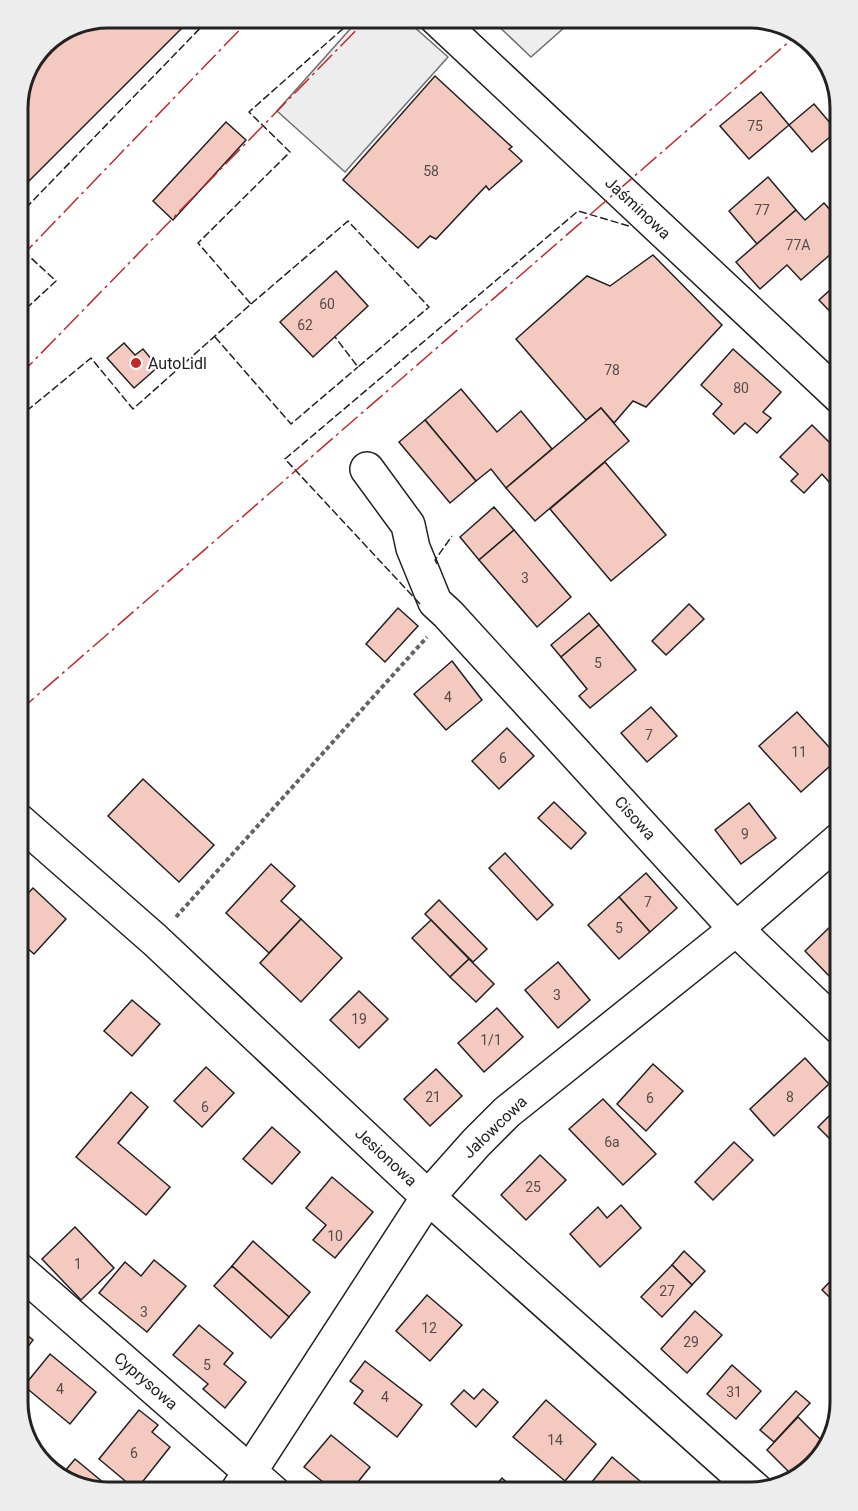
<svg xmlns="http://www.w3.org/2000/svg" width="858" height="1511" viewBox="0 0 858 1511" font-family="Roboto,sans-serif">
	<rect width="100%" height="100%" fill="#fff"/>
	<path fill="#eee" stroke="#6f6f6f" stroke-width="1.5" d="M490 18H575L531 57Z"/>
	<path fill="#ededed" stroke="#6f6f6f" stroke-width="1.5" d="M360 18H404L448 57 345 172 277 111Z"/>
	<g fill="#f3c9c0" stroke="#222" stroke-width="1.5">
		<path d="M109 18H192L18 192V103L45 44Z"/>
		<path d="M435 76 512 147 509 149 522 161 489 190 486 186 436 239 430 236 418 248 343 180Z"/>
		<path d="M761 92 789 125 749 159 720 126Z"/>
		<path d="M814 104 837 131 812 152 789 125Z"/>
		<path d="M226 122 246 140 173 220 153 201Z"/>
		<path d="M768 177 796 210 757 244 729 211Z"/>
		<path d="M824 203 840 221V246L801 280 787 265 760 289 736 262 796 210 805 220Z"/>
		<path d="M653 255 722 325 646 407 633 401 614 423 601 408 586 420 516 339 587 276 610 286Z"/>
		<path d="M336 271 368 306 313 357 280 322Z"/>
		<path d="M840 281V322L819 300Z"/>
		<path d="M124 343 135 355 143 349 158 367 134 388 107 358Z"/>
		<path d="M733 349 781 392 763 412 771 418 757 433 745 423 734 434 713 414 722 404 701 385Z"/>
		<path d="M461 389 497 432 521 411 552 449 506 488 491 469 476 481 425 420Z"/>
		<path d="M601 408 629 441 535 521 506 488Z"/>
		<path d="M425 420 476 481 450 503 399 442Z"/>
		<path d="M812 425 840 453V470L829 482 822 474 804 493 791 481 798 474 780 457Z"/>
		<path d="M605 462 666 535 611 581 550 509Z"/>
		<path d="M494 507 514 530 479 560 460 537Z"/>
		<path d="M514 530 571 597 537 627 479 560Z"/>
		<path d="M689 604 704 619 666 655 652 641Z"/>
		<path d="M398 608 418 626 385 662 366 644Z"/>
		<path d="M589 613 599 625 561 657 551 645Z"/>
		<path d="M599 625 636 670 590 708 579 696 587 689 561 657Z"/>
		<path d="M452 661 482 700 446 730 414 694Z"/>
		<path d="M651 707 677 736 647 762 621 733Z"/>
		<path d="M797 712 839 758 801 792 759 746Z"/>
		<path d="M507 728 534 756 499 789 472 761Z"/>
		<path d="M143 779 214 845 179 882 108 816Z"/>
		<path d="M554 802 586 833 571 849 538 818Z"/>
		<path d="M749 803 776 838 741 864 715 830Z"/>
		<path d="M505 853 553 905 537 920 489 868Z"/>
		<path d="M271 864 295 886 281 901 301 919 269 953 226 913Z"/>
		<path d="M646 873 677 908 650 932 619 897Z"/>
		<path d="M33 888 66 919 34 954 18 940V904Z"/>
		<path d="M619 897 650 932 619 959 588 925Z"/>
		<path d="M439 900 487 949 473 962 425 914Z"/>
		<path d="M301 919 342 958 301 1002 260 963Z"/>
		<path d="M431 920 469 959 450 977 412 938Z"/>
		<path d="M835 922 840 927V978L835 982 805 951Z"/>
		<path d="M469 959 494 984 476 1002 450 977Z"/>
		<path d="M558 962 590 1000 558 1028 525 990Z"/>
		<path d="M359 991 388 1019 359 1048 330 1020Z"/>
		<path d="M132 1000 160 1024 132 1056 104 1031Z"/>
		<path d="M497 1008 523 1037 484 1072 458 1043Z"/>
		<path d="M805 1058 829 1084 774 1136 750 1109Z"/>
		<path d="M653 1064 683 1091 646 1131 617 1104Z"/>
		<path d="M206 1067 234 1093 202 1127 174 1101Z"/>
		<path d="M436 1069 462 1096 430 1126 404 1099Z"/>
		<path d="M131 1092 148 1107 118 1143 170 1187 146 1215 76 1157Z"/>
		<path d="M603 1099 656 1154 623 1185 569 1129Z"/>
		<path d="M840 1105V1149L818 1127Z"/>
		<path d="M272 1127 300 1152 272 1184 243 1159Z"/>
		<path d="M734 1142 753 1160 713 1200 695 1182Z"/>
		<path d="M540 1155 566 1180 526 1220 501 1195Z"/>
		<path d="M332 1177 373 1212 335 1258 313 1240 326 1225 306 1208Z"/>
		<path d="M621 1205 641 1228 600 1267 570 1234 598 1207 607 1218Z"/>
		<path d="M75 1227 114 1268 81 1300 42 1259Z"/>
		<path d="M253 1241 310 1292 289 1317 232 1266Z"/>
		<path d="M684 1251 705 1271 692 1285 672 1265Z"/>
		<path d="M154 1260 186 1286 147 1332 99 1293 125 1262 141 1276Z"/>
		<path d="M672 1265 692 1285 662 1317 641 1297Z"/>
		<path d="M232 1266 289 1317 271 1338 214 1286Z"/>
		<path d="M837 1274 840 1277V1307L822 1290Z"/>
		<path d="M427 1295 462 1325 430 1361 396 1331Z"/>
		<path d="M695 1311 722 1335 687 1373 661 1349Z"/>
		<path d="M199 1325 233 1353 224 1364 246 1382 225 1408 203 1389 208 1384 173 1355Z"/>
		<path d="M18 1328 33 1340 21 1356 27 1361 18 1372Z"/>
		<path d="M50 1354 96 1392 70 1424 24 1386Z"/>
		<path d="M365 1361 422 1405 397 1437 354 1403 363 1391 350 1381Z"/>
		<path d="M732 1365 761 1391 736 1419 707 1394Z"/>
		<path d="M483 1389 498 1402 476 1427 451 1404 464 1390 474 1399Z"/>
		<path d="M796 1391 810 1403 774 1442 760 1430Z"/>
		<path d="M546 1400 596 1444 565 1481 513 1437Z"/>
		<path d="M139 1410 158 1425 152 1432 170 1447 136 1490 99 1459Z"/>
		<path d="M798 1417 827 1446 825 1452 795 1478 767 1450Z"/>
		<path d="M331 1435 370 1467 349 1493H337L304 1467Z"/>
		<path d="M612 1457 640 1481 630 1493H583Z"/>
		<path d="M75 1459 116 1493H103L60 1477Z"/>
		<path d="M502 1478 518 1493H489Z"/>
		<path d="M540 1485 548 1493H532Z"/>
		<path d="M689 1485 698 1493H681Z"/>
	</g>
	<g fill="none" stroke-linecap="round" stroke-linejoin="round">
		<defs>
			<g id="minor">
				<path d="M436 18 840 397"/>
				<path d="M367 469 408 525 413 548 435 602 448 614 736 929 840 1028"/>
				<path d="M18 820 155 940 428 1197 757 1491"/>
				<path d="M18 1269 274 1493"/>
				<path d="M236 1493 428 1197 476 1143 507 1112 736 929 840 839"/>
			</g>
		</defs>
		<use href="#minor" stroke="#222" stroke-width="36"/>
		<path stroke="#646464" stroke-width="4" stroke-dasharray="4.5 3" stroke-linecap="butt" d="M176 917 427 637"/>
		<use href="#minor" stroke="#fff" stroke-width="33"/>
		<g stroke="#222" stroke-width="1.5" stroke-dasharray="8 3" stroke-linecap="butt">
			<path d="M18 216 210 18"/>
			<path d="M251 304 348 221 429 307 358 367 335 337"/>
			<path d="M18 316 56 281 18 246"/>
			<path d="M215 337 291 424 358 367"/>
			<path d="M18 418 91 358 133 409 251 304 198 243 290 152 249 112 355 18"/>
			<path d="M437 564 435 560 452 536"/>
			<path d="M420 604 285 459 578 211 629 226"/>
		</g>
		<g stroke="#c62828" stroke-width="1.5" stroke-dasharray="21 4.5 3 4.5" stroke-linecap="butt">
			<path d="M18 260 251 18"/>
			<path d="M18 377 368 18"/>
			<path d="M18 712 799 33"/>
		</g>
	</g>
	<circle fill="#c62828" stroke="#fff" stroke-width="2" cx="136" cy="363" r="6"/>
	<g text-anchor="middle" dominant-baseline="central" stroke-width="4.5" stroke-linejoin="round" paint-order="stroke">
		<g font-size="14" fill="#564c4a">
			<text x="755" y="126">75</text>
			<text x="431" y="171">58</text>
			<text x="762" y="210">77</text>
			<text x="798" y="245">77A</text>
			<text x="327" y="304">60</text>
			<text x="305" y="325">62</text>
			<text x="612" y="370">78</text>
			<text x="741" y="388">80</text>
			<text x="525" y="578">3</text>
			<text x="598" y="663">5</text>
			<text x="448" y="697">4</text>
			<text x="649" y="735">7</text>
			<text x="799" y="752">11</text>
			<text x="503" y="758">6</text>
			<text x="745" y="834">9</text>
			<text x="648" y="902">7</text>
			<text x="619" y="928">5</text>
			<text x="557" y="995">3</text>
			<text x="359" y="1019">19</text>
			<text x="491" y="1040">1/1</text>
			<text x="433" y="1097">21</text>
			<text x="790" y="1097">8</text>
			<text x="650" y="1098">6</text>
			<text x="205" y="1107">6</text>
			<text x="612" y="1142">6a</text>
			<text x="533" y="1187">25</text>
			<text x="335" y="1236">10</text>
			<text x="78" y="1264">1</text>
			<text x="667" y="1291">27</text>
			<text x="144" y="1312">3</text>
			<text x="429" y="1328">12</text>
			<text x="691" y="1342">29</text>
			<text x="207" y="1365">5</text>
			<text x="60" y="1389">4</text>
			<text x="734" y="1392">31</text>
			<text x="385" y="1397">4</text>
			<text x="555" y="1440">14</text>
			<text x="134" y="1453">6</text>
		</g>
		<g font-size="16" fill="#222" stroke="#fff">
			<text transform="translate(638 208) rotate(43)">Jaśminowa</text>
			<text transform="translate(635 818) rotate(48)">Cisowa</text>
			<text transform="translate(495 1127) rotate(-44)">Jałowcowa</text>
			<text transform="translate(386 1157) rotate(43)">Jesionowa</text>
			<text transform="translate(146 1381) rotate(41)">Cyprysowa</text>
		</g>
		<g font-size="16" fill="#222" stroke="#fff" text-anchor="start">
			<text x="148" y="363">AutoLidl</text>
		</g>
	</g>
	<path d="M0 0H858V1511H0ZM108 28H750A80 80 0 0 1 830 108V1402A80 80 0 0 1 750 1482H108A80 80 0 0 1 28 1402V108A80 80 0 0 1 108 28Z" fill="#ededed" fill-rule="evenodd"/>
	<path fill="none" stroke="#222" stroke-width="3" d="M108 28H750A80 80 0 0 1 830 108V1402A80 80 0 0 1 750 1482H108A80 80 0 0 1 28 1402V108A80 80 0 0 1 108 28Z"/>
</svg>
